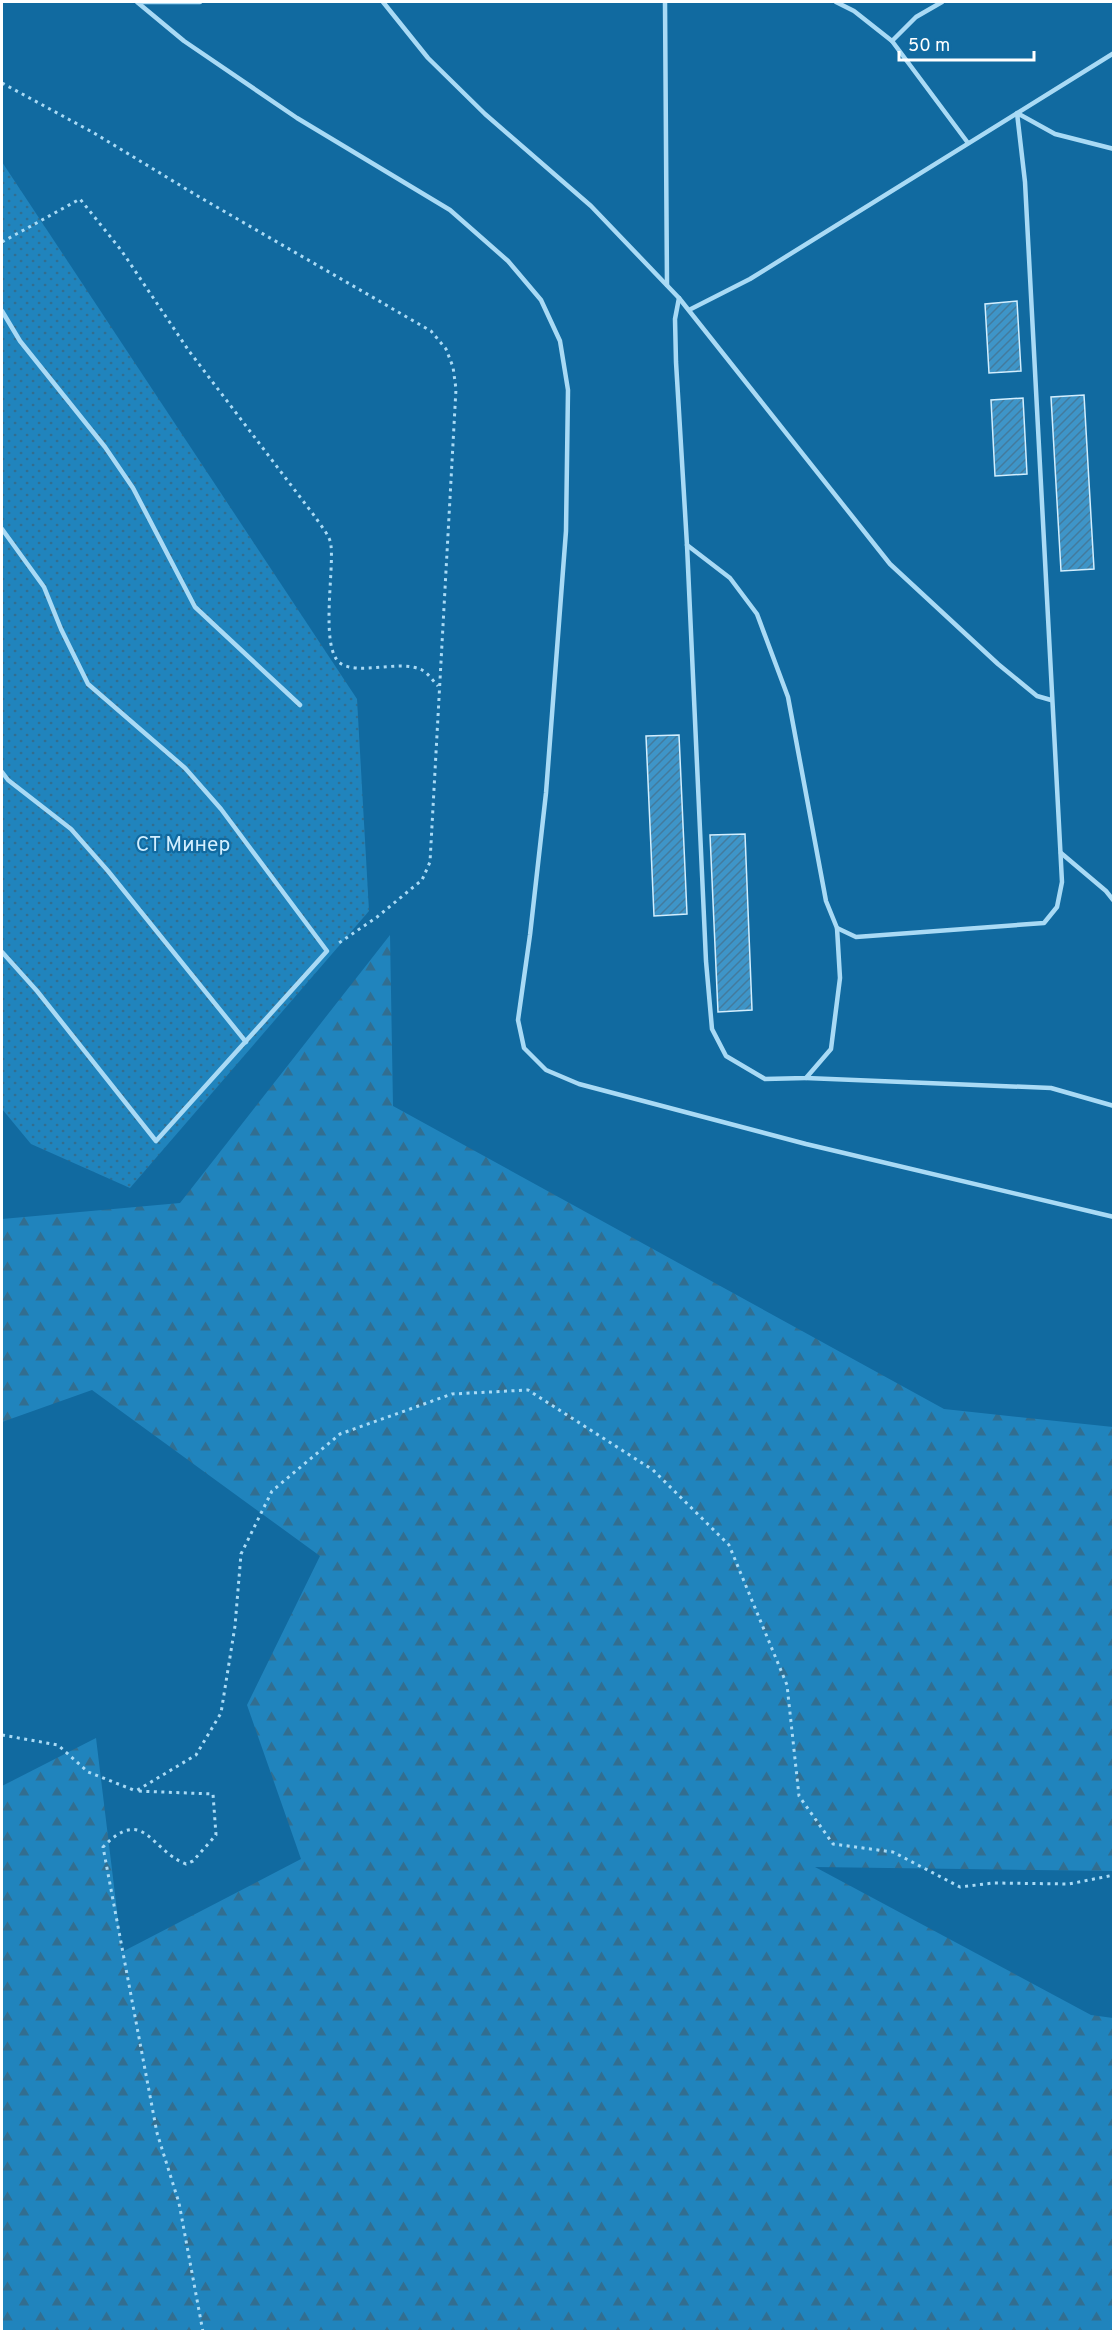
<svg xmlns="http://www.w3.org/2000/svg" width="1115" height="2333" viewBox="0 0 1115 2333" font-family="Overpass,sans-serif">
	<defs>
		<pattern id="forest-firs" width="22" height="20" patternUnits="userSpaceOnUse" patternTransform="scale(1.5)"><rect width="22" height="20" fill="#2084bd"/><path d="M5 1l3.5 6h-7zM16 11l3.5 6h-7z" fill="#326e90"/></pattern>
		<pattern id="garden-dots" width="8" height="8" patternUnits="userSpaceOnUse" patternTransform="scale(1.5)"><rect width="8" height="8" fill="#2084bd"/><path d="M2 2h.1M6 6h.1" fill="none" stroke="#326e90" stroke-width="1.8" stroke-linecap="round"/></pattern>
		<pattern id="building-hatch" width="6" height="6" patternUnits="userSpaceOnUse" patternTransform="scale(1.5)"><rect width="6" height="6" fill="#3e95c8"/><path d="M-1 1l2-2M0 6l6-6M5 7l2-2" fill="none" stroke="#437b9d"/></pattern>
	</defs>
	<rect width="100%" height="100%" fill="#116aa0"/>
	<path fill="url(#forest-firs)" d="M390 935 393 1106 944 1409 1113 1427V1871L815 1867 1091 2015 1113 2018V2331H2V1786L96 1738 122 1952 301 1859 247 1705 320 1556 92 1390 2 1422V1219L180 1203Z"/>
	<path fill="url(#garden-dots)" d="M2 162 357 699 369 911 130 1188 31 1144 2 1109Z"/>
	<g fill="url(#building-hatch)" stroke="#d2eefe" stroke-width="1.5">
		<path d="M1017 301 1021 371 989 373 985 304Z"/>
		<path d="M1084 395 1094 569 1061 571 1051 397Z"/>
		<path d="M1023 398 1027 474 995 476 991 400Z"/>
		<path d="M679 735 687 914 654 916 646 736Z"/>
		<path d="M745 834 752 1010 718 1012 710 835Z"/>
	</g>
	<g fill="none" stroke-linecap="round" stroke-linejoin="round">
		<g stroke="#a9daf5" stroke-width="3" stroke-dasharray="3 4.5" stroke-linecap="butt">
			<path d="M2 83 94 133 201 198 431 331 446 349 453 367 456 389 430 862 422 880 377 917 336 945"/>
			<path d="M2 242 80 199 121 250 189 351 316 518C321 526 331 537 331 546 334 572 320 648 340 663 358 676 400 659 422 670 428 673 433 681 438 686"/>
			<path d="M2 1735 58 1745 88 1772 136 1791"/>
			<path d="M203 2332 179 2203 157 2133 103 1847C144 1805 150 1850 186 1864L193 1861 216 1835 213 1794 136 1791 196 1755 221 1713 235 1626 241 1554 272 1491 340 1434 452 1394 528 1390 653 1470 729 1545 787 1685 799 1796 833 1844 893 1852 960 1887 993 1883 1069 1884 1114 1875"/>
		</g>
		<g stroke="#a9daf5" stroke-width="4.5">
			<path d="M137 2 184 41 297 118 450 210 508 261 541 300 560 341 568 390 566 531 546 793 530 935 518 1020 524 1048 546 1070 579 1084 806 1144 1114 1217"/>
			<path d="M138 2H200"/>
			<path d="M383 2 428 58 485 114 591 206 679 298 890 564 998 664 1037 696 1051 700"/>
			<path d="M665 2 667 285"/>
			<path d="M836 2 854 11 892 41 968 143"/>
			<path d="M892 41 916 17 942 2"/>
			<path d="M679 298 675 319 676 362 687 545 706 961 712 1029 726 1056 765 1079 806 1078 831 1049 840 978 837 928"/>
			<path d="M689 310 750 279 1114 53"/>
			<path d="M2 311 20 341 105 447 133 488 195 607 300 705"/>
			<path d="M2 529 44 587 61 629 88 684 185 768 221 809 327 951 156 1141 37 991 2 952"/>
			<path d="M687 545 730 578 757 614 788 697 826 901 837 928 856 937 1044 923 1057 907 1062 882 1025 182 1017 113 1055 134 1114 149"/>
			<path d="M2 772 8 780 71 829 108 871 246 1042"/>
			<path d="M1061 853 1106 891 1114 901"/>
			<path d="M806 1078 1051 1088 1114 1106"/>
		</g>
	</g>
	<g text-anchor="middle" dominant-baseline="central" stroke-width="4.5" stroke-linejoin="round" paint-order="stroke">
		<g font-size="21" fill="#d2eefe" stroke="#116aa0">
			<text x="183" y="845">СТ Минер</text>
		</g>
	</g>
	<rect width="1115" height="2333" fill="none" stroke="#ffffff" stroke-width="6"/>
	<path d="M899 51v9h135v-9" fill="none" stroke="#ffffff" stroke-width="3"/>
	<text x="908" y="51" font-size="18" fill="#ffffff" stroke="#116aa0" stroke-width="4.5" paint-order="stroke">50 m</text>
</svg>
